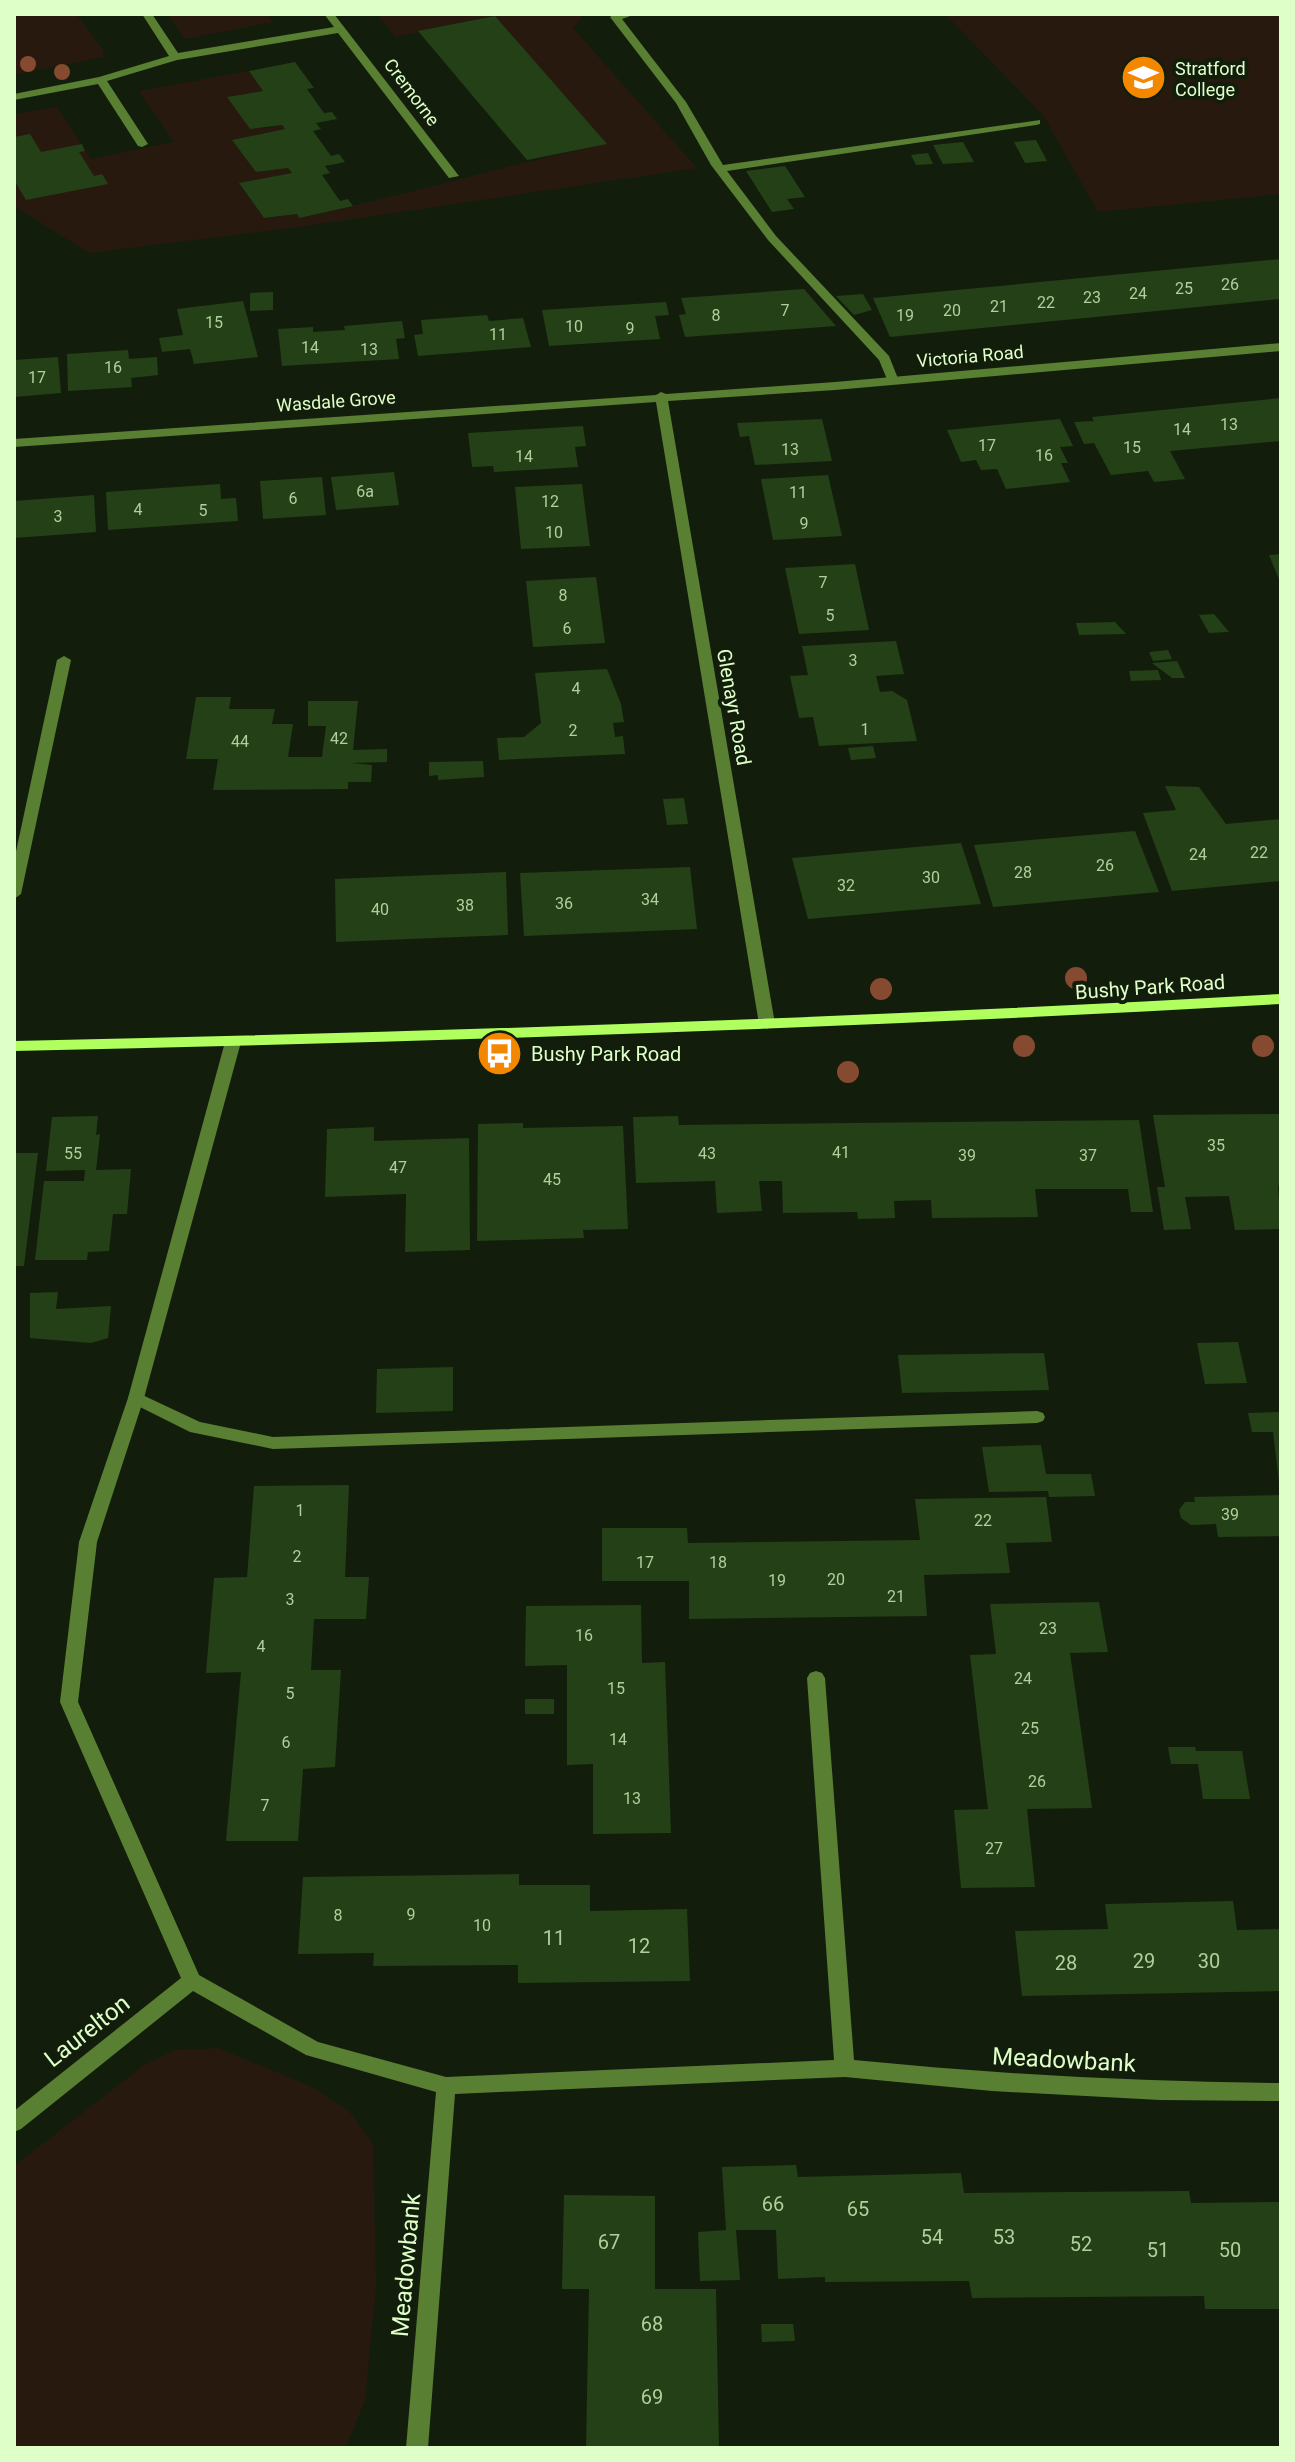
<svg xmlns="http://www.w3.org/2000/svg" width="1295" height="2462" viewBox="0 0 1295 2462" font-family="Roboto,sans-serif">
	<rect width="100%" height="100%" fill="#121e0b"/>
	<g fill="#28190e">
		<path d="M14 14H76L103 50V57L14 75Z"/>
		<path d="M167 14H267L273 22 185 39Z"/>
		<path d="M377 14H584L573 28 697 168 305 226 89 253 14 206V114L57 107 91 159 174 142 139 91 249 71 263 91 228 97 263 129 282 125 285 129 232 140 256 172 288 168 292 173 240 184 264 218 297 214 299 218C402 196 503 166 606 144L495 16 396 37Z"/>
		<path d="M945 14H1281V194L1098 212 1043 115Z"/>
		<path d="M218 2048 310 2086 349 2111 373 2144 376 2287 365 2400 346 2448H14V2166L143 2066 175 2050Z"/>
	</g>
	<g fill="#244016">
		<path d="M495 16 607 144 527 160 418 31Z"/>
		<path d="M295 62 314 88 307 89 324 113 332 112 337 119 316 123 321 129 313 131 331 156 339 154 345 162 325 166 330 173 322 175 340 201 348 199 353 206 299 218 297 214 264 218 239 183 292 173 288 168 256 172 232 140 285 129 282 125 250 129 227 97 263 91 249 71Z"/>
		<path d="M30 134 41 152 82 144 85 151 79 152 94 176 102 174 108 184 26 200 14 180V137Z"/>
		<path d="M1036 140 1047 161 1025 163 1014 142Z"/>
		<path d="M963 142 974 162 943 164 933 145Z"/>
		<path d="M928 153 933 164 916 165 911 155Z"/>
		<path d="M785 166 805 197 787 199 794 209 772 212 746 171Z"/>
		<path d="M1281 259V299L890 337 873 298Z"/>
		<path d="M804 289 836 326 685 337 679 315 686 314 681 298Z"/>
		<path d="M273 292V310L250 311V293Z"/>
		<path d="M863 294 872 310 854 315 836 296Z"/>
		<path d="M243 301 258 357 194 364 190 349 162 352 159 338 183 335 177 309Z"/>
		<path d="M666 302 669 315 655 316 660 339 549 346 542 310Z"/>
		<path d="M487 315 489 321 523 318 531 347 418 356 414 335 423 334 421 320Z"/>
		<path d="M402 321 405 338 396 339 399 359 282 366 278 329 313 327V332L345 330 344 326Z"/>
		<path d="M128 350 129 359 157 357 158 375 131 378 132 387 68 391 67 354Z"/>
		<path d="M58 357 61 393 14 397V360Z"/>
		<path d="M1281 398V441L1170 451 1185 479 1154 482 1148 471 1111 475 1094 443 1084 444 1074 422 1094 421 1092 417Z"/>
		<path d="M822 419 832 461 755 465 749 436 740 437 737 423Z"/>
		<path d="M1060 419 1073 446 1060 447 1068 463H1061L1070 482 1006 489 997 469 981 470 976 460 961 462 947 430Z"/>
		<path d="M583 426 586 446 575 447 578 467 494 472 493 466 472 467 468 433Z"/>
		<path d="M394 472 399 505 336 510 331 477Z"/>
		<path d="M828 475 842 536 773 540 761 479Z"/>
		<path d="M322 477 326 515 263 519 260 481Z"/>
		<path d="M220 484 221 499 236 498 238 521 108 530 106 492Z"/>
		<path d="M582 484 590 546 521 549 515 487Z"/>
		<path d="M94 495 96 532 14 538V501Z"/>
		<path d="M1281 554V584L1269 555Z"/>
		<path d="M855 564 869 630 799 634 785 568Z"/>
		<path d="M596 577 605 643 533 647 526 581Z"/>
		<path d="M1214 614 1229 632 1209 633 1199 615Z"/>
		<path d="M1115 622 1126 634 1079 635 1076 623Z"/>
		<path d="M896 641 904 674 876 676 880 692 892 691 907 700 917 741 819 746 813 717 799 718 790 676 808 675 802 646Z"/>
		<path d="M1168 650 1172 659 1153 661 1149 652Z"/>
		<path d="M1177 661 1185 678H1172L1152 663Z"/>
		<path d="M607 669 621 704 624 722 613 723 615 737 623 736 625 754 499 760 497 738 524 737 541 723 535 673Z"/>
		<path d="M1158 670 1161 680 1131 681 1129 671Z"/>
		<path d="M196 697H231L229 709H275L272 724H293L288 757H322L326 726H308V701H358L353 750 387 749V762L351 763 372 765 371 782H348V789L213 790 218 759H186Z"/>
		<path d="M873 746 876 758 851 760 848 748Z"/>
		<path d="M483 761 484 777 438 780V775L429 776V762Z"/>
		<path d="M1165 786 1199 787 1226 824 1281 819V881L1172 891 1143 813 1176 810Z"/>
		<path d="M684 798 688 824 667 825 663 799Z"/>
		<path d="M1135 831 1159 892 993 907 974 845Z"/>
		<path d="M961 843 981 904 808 919 792 858Z"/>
		<path d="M690 867 697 929 524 936 520 873Z"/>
		<path d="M506 872 508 935 336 942 335 879Z"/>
		<path d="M1281 1114V1186H1278L1281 1229 1235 1230 1229 1196 1185 1197 1191 1229 1164 1230 1157 1187H1165L1153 1115Z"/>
		<path d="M98 1116 96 1135 100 1134 96 1170 131 1169 127 1214H113L109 1251 88 1252 87 1260H35L44 1181H84L85 1170 46 1171 52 1117Z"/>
		<path d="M678 1116 679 1125 1139 1120 1153 1212H1131L1128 1189H1035L1038 1217 932 1218 931 1200 894 1201 895 1218 858 1219 857 1212 783 1213 782 1181H759L762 1211 717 1213 715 1181 636 1183 633 1117Z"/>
		<path d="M523 1123V1128L623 1126 628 1229 583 1230 584 1238 477 1241 478 1124Z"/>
		<path d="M374 1127V1141L469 1138 470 1250 405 1252 406 1194 325 1197 327 1129Z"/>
		<path d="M14 1153H38L24 1266H14Z"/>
		<path d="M58 1292 56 1309 111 1306 108 1338 91 1343 30 1338V1293Z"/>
		<path d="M1238 1342 1247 1383 1205 1384 1197 1343Z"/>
		<path d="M1044 1353 1049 1390 902 1393 898 1355Z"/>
		<path d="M453 1367V1411L376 1413 377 1369Z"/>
		<path d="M1281 1412V1481L1279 1482 1273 1432H1252L1248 1413Z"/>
		<path d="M1041 1445 1046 1474H1091L1095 1496 1049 1497 1048 1491 989 1492 982 1447Z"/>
		<path d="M349 1485 345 1577H369L366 1619H314L311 1670H341L335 1767 303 1769 298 1841H226L241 1672 206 1673 214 1578 247 1577 254 1486Z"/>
		<path d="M1281 1495V1536L1218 1537 1216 1524 1191 1525 1181 1518 1179 1510 1185 1502H1195L1194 1497Z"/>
		<path d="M1046 1497 1052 1542 1006 1543 1010 1573 924 1575 927 1616 689 1619V1581H602V1528H687L688 1543 920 1540 915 1499Z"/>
		<path d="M1099 1602 1108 1652 1070 1653 1092 1808 1027 1809 1035 1887 961 1888 954 1810 988 1809 970 1655 996 1654 990 1604Z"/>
		<path d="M641 1605 642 1663 665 1662 671 1833 593 1834V1764L567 1765V1665L525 1666 526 1606Z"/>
		<rect x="525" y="1699" width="29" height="15"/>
		<path d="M1168 1747H1195L1196 1751H1242L1250 1799H1203L1198 1764H1171Z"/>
		<path d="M519 1874V1885H590V1911L687 1909 690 1981 518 1983V1965L373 1966 374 1953 298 1954 303 1877Z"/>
		<path d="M1233 1901 1237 1930 1281 1929V1991L1022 1996 1015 1931 1108 1929 1105 1904Z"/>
		<path d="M796 2165 798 2177 961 2173 964 2193 1189 2191 1191 2203 1281 2202V2309H1205L1204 2296 972 2298 969 2281 825 2282V2277L778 2279 776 2230H736L740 2280 700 2281 698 2232 726 2230 722 2167Z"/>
		<path d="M564 2195 655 2196V2289H716L719 2448H586L589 2289H562Z"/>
		<path d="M761 2324H793L795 2341 762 2342Z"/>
	</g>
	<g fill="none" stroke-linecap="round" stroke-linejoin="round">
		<g fill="#597f33" fill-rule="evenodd">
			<path d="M636 14 622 19 686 102 723 165 1040 120V124L1036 125 727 171 776 236 889 356 899 381 897 384H889L879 360 768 240 711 165 676 103 610 17 614 14Z"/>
			<path d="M64 656 71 660 21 894 14 899V861L57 660Z"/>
			<path d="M136 1392 200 1422 273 1437 1037 1411 1043 1413 1045 1417 1043 1421 1037 1423 273 1449 190 1432 130 1402 128 1398 130 1394Z"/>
		</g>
		<g fill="#597f33" fill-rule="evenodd">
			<path d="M142 14H152L178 53 334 27 324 14H334L459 176 449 178 338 33 177 60 107 81 148 144 142 147 138 146 98 84 14 100V94L99 77 169 56Z"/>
			<path d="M1281 343V351L835 390 668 401 775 1024 767 1029 759 1024 656 402 14 447V439L656 395 661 392 666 394 835 382Z"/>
			<path d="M233 1037 241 1042 144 1398 97 1542 78 1702 199 1975 318 2042 446 2077 834 2060 807 1678 810 1673 816 1671 822 1673 825 1678 854 2060C997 2074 1138 2082 1281 2083V2101L1160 2100 992 2091 845 2077 455 2094 428 2448H406L436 2092 306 2055 193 1991 21 2129 14 2132V2111L181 1978 60 1702 79 1542 128 1398 225 1042Z"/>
		</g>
		<path fill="#b1ff5f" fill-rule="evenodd" d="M1281 994V1004C859 1028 437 1042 14 1051V1041C437 1032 859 1018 1281 994Z"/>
	</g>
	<g fill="#864a30">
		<circle cx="28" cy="64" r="8"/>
		<circle cx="62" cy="72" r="8"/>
		<circle cx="1076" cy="978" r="11"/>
		<circle cx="881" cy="989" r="11"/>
		<circle cx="1024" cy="1046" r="11"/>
		<circle cx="1263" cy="1046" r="11"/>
		<circle cx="848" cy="1072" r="11"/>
	</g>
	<defs>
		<symbol id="school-disc" viewBox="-11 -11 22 22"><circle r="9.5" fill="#f38800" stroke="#121e0b"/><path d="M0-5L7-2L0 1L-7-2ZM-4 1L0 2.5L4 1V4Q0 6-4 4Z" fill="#fff"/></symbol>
		<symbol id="bus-disc" viewBox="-11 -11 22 22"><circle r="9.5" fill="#f38800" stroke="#121e0b"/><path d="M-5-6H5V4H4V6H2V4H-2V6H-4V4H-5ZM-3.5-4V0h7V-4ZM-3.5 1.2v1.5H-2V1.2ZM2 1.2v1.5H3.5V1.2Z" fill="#fff"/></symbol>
	</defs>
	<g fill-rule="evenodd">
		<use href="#school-disc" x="1118" y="52" width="51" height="51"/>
		<use href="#bus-disc" x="474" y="1028" width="51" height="51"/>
	</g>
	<g text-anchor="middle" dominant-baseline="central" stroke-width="8" stroke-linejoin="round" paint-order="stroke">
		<g font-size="16" fill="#b0cf9c">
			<text x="1230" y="284">26</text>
			<text x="1184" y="288">25</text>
			<text x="1138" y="293">24</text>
			<text x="1092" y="297">23</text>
			<text x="1046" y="302">22</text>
			<text x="999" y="306">21</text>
			<text x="785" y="310">7</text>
			<text x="952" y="310">20</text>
			<text x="716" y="315">8</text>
			<text x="905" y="315">19</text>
			<text x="214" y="322">15</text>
			<text x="574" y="326">10</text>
			<text x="630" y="328">9</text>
			<text x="498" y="334">11</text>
			<text x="310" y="347">14</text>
			<text x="369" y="349">13</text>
			<text x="113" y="367">16</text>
			<text x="37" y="377">17</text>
			<text x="1229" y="424">13</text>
			<text x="1182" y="429">14</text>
			<text x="987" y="445">17</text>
			<text x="1132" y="447">15</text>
			<text x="790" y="449">13</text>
			<text x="1044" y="455">16</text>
			<text x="524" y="456">14</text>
			<text x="365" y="491">6a</text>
			<text x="798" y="492">11</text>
			<text x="293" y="498">6</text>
			<text x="550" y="501">12</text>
			<text x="138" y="509">4</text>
			<text x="203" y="510">5</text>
			<text x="58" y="516">3</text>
			<text x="804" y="523">9</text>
			<text x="554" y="532">10</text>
			<text x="823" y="582">7</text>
			<text x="563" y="595">8</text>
			<text x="830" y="615">5</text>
			<text x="567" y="628">6</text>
			<text x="853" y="660">3</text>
			<text x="576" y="688">4</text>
			<text x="865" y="729">1</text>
			<text x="573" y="730">2</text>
			<text x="339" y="738">42</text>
			<text x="240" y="741">44</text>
			<text x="1259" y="852">22</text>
			<text x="1198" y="854">24</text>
			<text x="1105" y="865">26</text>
			<text x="1023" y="872">28</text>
			<text x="931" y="877">30</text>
			<text x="846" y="885">32</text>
			<text x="650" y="899">34</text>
			<text x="564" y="903">36</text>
			<text x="465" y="905">38</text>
			<text x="380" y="909">40</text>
			<text x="1216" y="1145">35</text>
			<text x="841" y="1152">41</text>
			<text x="73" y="1153">55</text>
			<text x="707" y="1153">43</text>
			<text x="967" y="1155">39</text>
			<text x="1088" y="1155">37</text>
			<text x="398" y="1167">47</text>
			<text x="552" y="1179">45</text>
			<text x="300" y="1510">1</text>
			<text x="1230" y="1514">39</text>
			<text x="983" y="1520">22</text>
			<text x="297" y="1556">2</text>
			<text x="645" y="1562">17</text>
			<text x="718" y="1562">18</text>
			<text x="836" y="1579">20</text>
			<text x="777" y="1580">19</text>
			<text x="896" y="1596">21</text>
			<text x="290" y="1599">3</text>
			<text x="1048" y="1628">23</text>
			<text x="584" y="1635">16</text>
			<text x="261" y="1646">4</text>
			<text x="1023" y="1678">24</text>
			<text x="616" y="1688">15</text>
			<text x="290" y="1693">5</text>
			<text x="1030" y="1728">25</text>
			<text x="618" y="1739">14</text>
			<text x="286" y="1742">6</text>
			<text x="1037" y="1781">26</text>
			<text x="632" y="1798">13</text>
			<text x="265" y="1805">7</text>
			<text x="994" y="1848">27</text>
			<text x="411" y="1914">9</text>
			<text x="338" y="1915">8</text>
			<text x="482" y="1925">10</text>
		</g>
		<g font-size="18" fill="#dfffc8" stroke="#121e0b" text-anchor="start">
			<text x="1175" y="68">Stratford<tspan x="1175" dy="21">College</tspan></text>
		</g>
		<g font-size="18" fill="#dfffc8" stroke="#121e0b">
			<text transform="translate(412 92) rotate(53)">Cremorne</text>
			<text transform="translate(970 356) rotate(-5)">Victoria Road</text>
			<text transform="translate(336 401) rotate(-4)">Wasdale Grove</text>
		</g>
		<g font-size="20" fill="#dfffc8" stroke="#121e0b">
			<text transform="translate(734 707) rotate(80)">Glenayr Road</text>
			<text transform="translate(1150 987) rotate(-4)">Bushy Park Road</text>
		</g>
		<g font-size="20" fill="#dfffc8" stroke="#121e0b" text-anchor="start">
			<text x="531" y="1054">Bushy Park Road</text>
		</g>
		<g font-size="20" fill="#b0cf9c">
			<text x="554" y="1938">11</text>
			<text x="639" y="1946">12</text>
			<text x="1144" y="1961">29</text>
			<text x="1209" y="1961">30</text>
			<text x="1066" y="1963">28</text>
			<text x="773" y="2204">66</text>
			<text x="858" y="2209">65</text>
			<text x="932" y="2237">54</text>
			<text x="1004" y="2237">53</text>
			<text x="609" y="2242">67</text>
			<text x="1081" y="2244">52</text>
			<text x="1158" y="2250">51</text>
			<text x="1230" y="2250">50</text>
			<text x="652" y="2324">68</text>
			<text x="652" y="2397">69</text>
		</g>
		<g font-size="24" fill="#dfffc8" stroke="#121e0b">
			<text transform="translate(87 2031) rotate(-38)">Laurelton</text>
			<text transform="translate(1064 2060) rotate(3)">Meadowbank</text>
			<text transform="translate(406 2265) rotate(-85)">Meadowbank</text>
		</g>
	</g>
	<rect width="1295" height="2462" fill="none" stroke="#dfffc8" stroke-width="32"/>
</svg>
